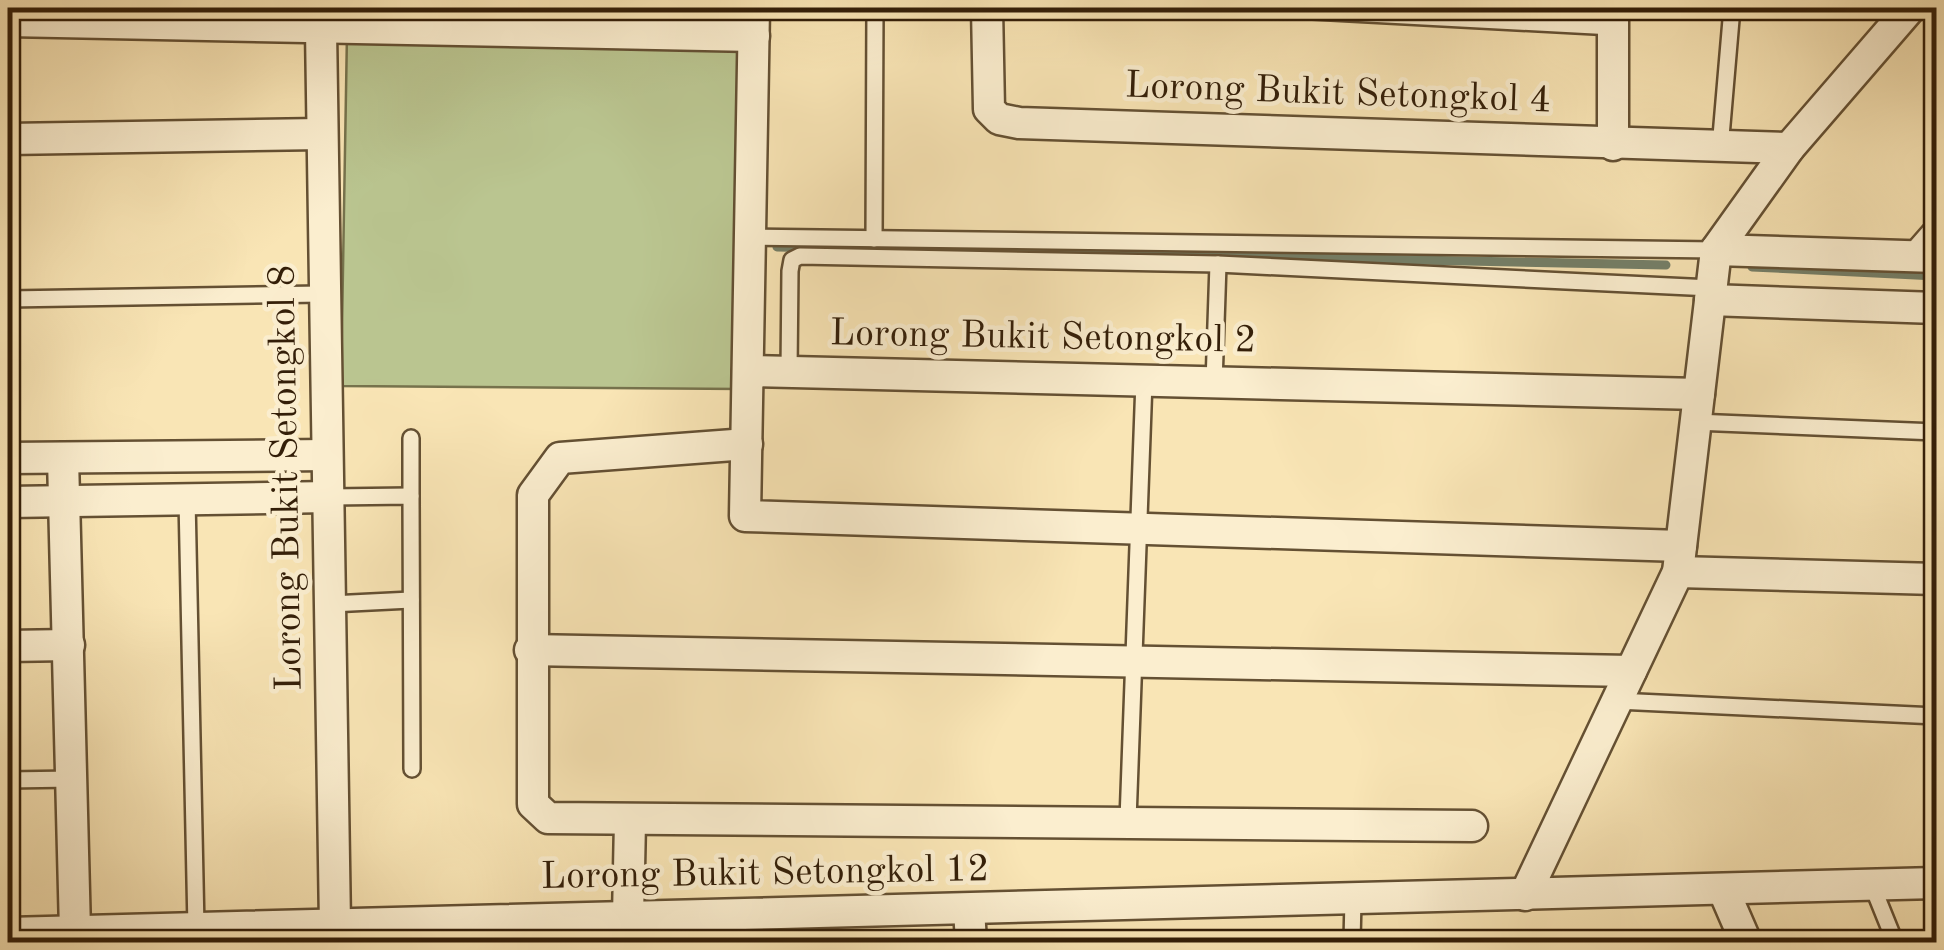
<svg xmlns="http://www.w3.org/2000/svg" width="1944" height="950" viewBox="0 0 1944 950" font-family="'Old Standard TT',serif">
	<rect width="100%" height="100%" fill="#f9e5b5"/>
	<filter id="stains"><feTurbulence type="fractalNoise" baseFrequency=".002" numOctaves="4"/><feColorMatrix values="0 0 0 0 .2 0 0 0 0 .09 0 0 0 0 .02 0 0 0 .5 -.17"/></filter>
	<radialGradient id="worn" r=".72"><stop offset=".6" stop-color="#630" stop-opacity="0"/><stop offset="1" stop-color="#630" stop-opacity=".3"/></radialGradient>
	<path fill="#bac590" stroke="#76724c" stroke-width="2.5" d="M347 33 743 41 739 389 341 386Z"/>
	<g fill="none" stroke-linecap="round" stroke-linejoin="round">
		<g stroke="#747f68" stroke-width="9">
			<path d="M777 247 1666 265"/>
			<path d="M1752 267 1936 276"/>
		</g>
		<defs>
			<g id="service">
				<path d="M1254 8 1613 27"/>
				<path d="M1720 148 1732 8"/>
				<path d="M750 237 1716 250"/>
				<path d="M874 239 875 8"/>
				<path d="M1908 256 1936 224"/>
				<path d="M8 299 322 294"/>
				<path d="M789 371 790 271 792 260 800 256 1218 264 1711 288"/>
				<path d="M1214 383 1218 264"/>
				<path d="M1695 422 1936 432"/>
				<path d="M411 496V438"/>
				<path d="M330 497 411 496 412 769"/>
				<path d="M187 499 196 928"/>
				<path d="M331 604 411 600"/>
				<path d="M1617 701 1936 716"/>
				<path d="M8 780 73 779"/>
				<path d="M1128 820 1144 381"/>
				<path d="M1872 885 1895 942"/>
				<path d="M1352 942 1353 899"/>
			</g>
			<g id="minor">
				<path d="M754 8 745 516 1681 546"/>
				<path d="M987 8 989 109 999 119 1019 123 1789 148"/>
				<path d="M8 21 754 36"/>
				<path d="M321 30 335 925"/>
				<path d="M8 139 321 134"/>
				<path d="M1613 145V8"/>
				<path d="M1716 250 1936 257"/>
				<path d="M1710 300 1936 308"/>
				<path d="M748 371 1699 394"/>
				<path d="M747 444 560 458 533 495V804L548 818 1472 826"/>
				<path d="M8 458 327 455"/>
				<path d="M63 458 75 931"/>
				<path d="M8 502 330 497"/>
				<path d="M1678 572 1936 579"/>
				<path d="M8 646 69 645"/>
				<path d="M530 650 1631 671"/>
				<path d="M1723 889 1746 942"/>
				<path d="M1525 895 1678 572 1716 250 1789 148 1910 8"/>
				<path d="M969 909 971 942"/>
				<path d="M628 917 630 821"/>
				<path d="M8 933 1936 883"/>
			</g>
		</defs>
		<use href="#service" stroke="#645033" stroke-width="20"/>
		<use href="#minor" stroke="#645033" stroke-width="35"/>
		<use href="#service" stroke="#fbeecf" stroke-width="15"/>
		<use href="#minor" stroke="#fbeecf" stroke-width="30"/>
	</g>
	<g text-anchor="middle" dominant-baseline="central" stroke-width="9" stroke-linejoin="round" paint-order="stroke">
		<g font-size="38" fill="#331e08" stroke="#fbeecf">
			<text transform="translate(1338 94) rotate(2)">Lorong Bukit Setongkol 4</text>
			<text transform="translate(1043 338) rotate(1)">Lorong Bukit Setongkol 2</text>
			<text transform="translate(287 478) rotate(-91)">Lorong Bukit Setongkol 8</text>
			<text transform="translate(765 874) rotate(-1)">Lorong Bukit Setongkol 12</text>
		</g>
	</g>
	<rect width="1944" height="950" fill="none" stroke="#f9e5b5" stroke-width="40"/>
	<rect x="10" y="10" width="1924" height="930" fill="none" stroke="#331e08" stroke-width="5"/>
	<rect x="20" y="20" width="1904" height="910" fill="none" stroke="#331e08" stroke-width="2.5"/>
	<rect width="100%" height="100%" filter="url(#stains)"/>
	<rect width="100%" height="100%" fill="url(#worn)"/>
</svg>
